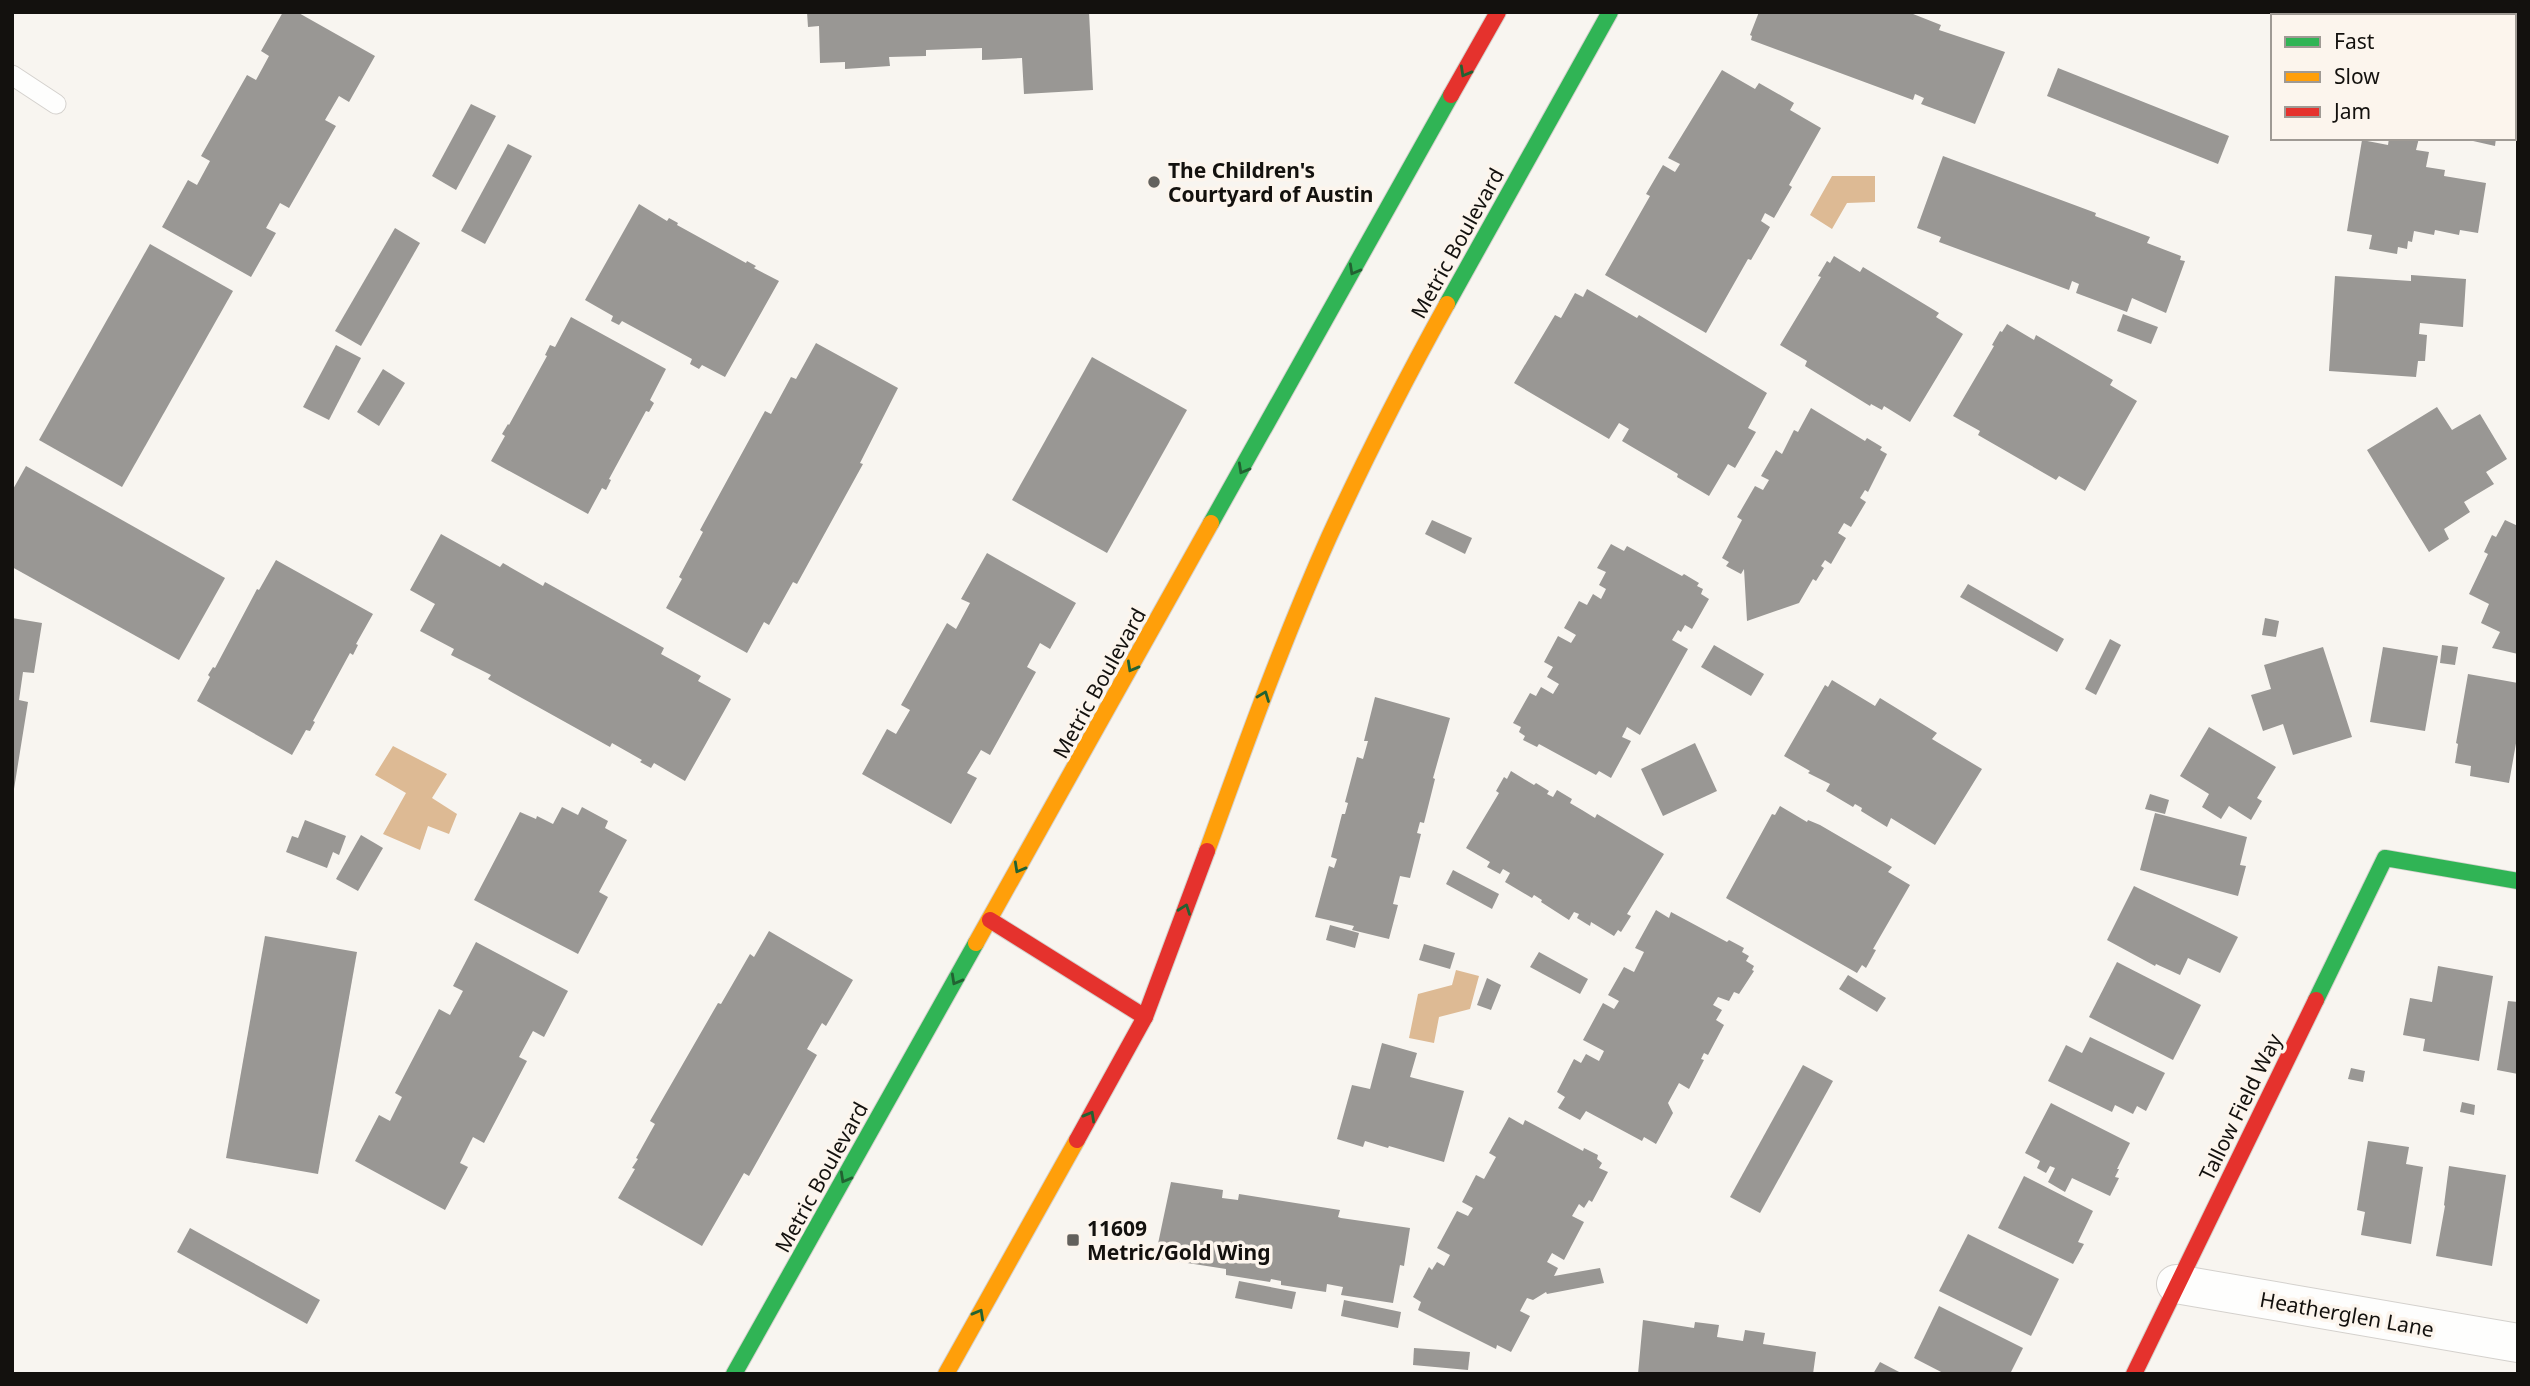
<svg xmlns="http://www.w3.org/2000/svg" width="2530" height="1386" viewBox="0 0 2530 1386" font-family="'Noto Sans',sans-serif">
	<rect width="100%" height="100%" fill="#f8f5f0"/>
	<g fill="#ddba94">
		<path d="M1832 176H1875V202L1847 203 1832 229 1810 215Z"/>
		<path d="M393 746 447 774 432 798 457 814 449 834 428 826 420 850 383 834 406 793 375 775Z"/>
		<path d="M1456 970 1479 976 1470 1009 1439 1017 1434 1043 1409 1038 1418 994 1452 985Z"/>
	</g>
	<g fill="#999794">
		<path d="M283 12H297L375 56 349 102 339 96 325 120 336 126 289 208 280 203 266 228 276 233 251 277 162 227 188 180 197 185 210 161 201 156 247 75 256 80 269 56 261 51Z"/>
		<path d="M807 12H1089L1093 90 1024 94 1022 58 982 60V48L926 50V56L889 57 890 66 845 69V62L820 63 819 26 808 27Z"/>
		<path d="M1759 12H1908L1941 25 1939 30 2005 52 1975 124 1921 104 1924 98 1915 94 1913 100 1751 40 1752 36 1750 35Z"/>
		<path d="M2466 12H2518L2516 30 2514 16H2466Z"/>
		<path d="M2058 68 2229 136 2218 164 2047 96Z"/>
		<path d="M1722 70 1755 89 1759 83 1794 103 1790 110 1821 128 1789 185 1792 187 1774 218 1765 213 1761 221 1770 227 1751 260 1748 259 1706 333 1605 275 1650 196 1646 194 1663 165 1675 172 1680 164 1668 158Z"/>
		<path d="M471 104 496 116 456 190 432 176Z"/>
		<path d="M2389 138H2419L2416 150 2429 152 2426 167 2445 170 2444 176 2486 183 2478 233 2460 230 2459 235 2435 230 2434 235 2414 231 2412 242 2408 241 2407 249 2398 247 2397 254 2369 249 2372 235 2347 231 2362 140 2388 145Z"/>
		<path d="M2460 138H2496L2495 146Z"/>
		<path d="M508 144 532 156 485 244 461 231Z"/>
		<path d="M1943 156 2096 213 2095 216 2150 237 2147 243 2181 256 2180 260 2185 261 2166 313 2132 298 2127 312 2076 293 2079 284 2072 281 2069 290 1939 242 1941 237 1917 228Z"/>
		<path d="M639 204 667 221 669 218 678 223 677 225 746 263 747 261 756 266 754 268 779 281 725 377 702 365 699 369 690 364 692 359 622 321 619 325 611 321 613 316 585 300Z"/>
		<path d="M395 228 420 243 361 346 335 331Z"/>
		<path d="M150 244 233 291 122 487 39 440Z"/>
		<path d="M1834 256 1860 272 1863 267 1939 313 1936 317 1963 334 1910 422 1884 406 1882 410 1871 404 1870 406 1805 366 1807 361 1780 345 1821 277 1818 276 1827 261 1830 263Z"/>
		<path d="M2411 275 2466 279 2463 327 2420 323 2419 334 2427 335 2425 361H2418L2416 377 2329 371 2335 276 2411 281Z"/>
		<path d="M1587 289 1637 318 1639 315 1767 393 1748 428 1756 432 1735 468 1728 464 1709 496 1677 477 1678 474 1622 441 1629 429 1619 423 1609 439 1514 383 1555 315 1561 318 1575 293 1583 297Z"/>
		<path d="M2123 314 2158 327 2151 344 2117 331Z"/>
		<path d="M571 317 666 369 650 400 654 403 649 412 646 411 609 479 611 480 606 490 602 488 588 514 491 461 505 436 502 434 508 424 509 425 547 356 545 355 550 345 555 347Z"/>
		<path d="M2007 324 2034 340 2036 335 2113 380 2110 385 2137 401 2085 491 2059 476 2056 480 1978 435 1980 431 1953 416 1994 346 1992 345 2000 331 2002 332Z"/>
		<path d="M816 343 898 388 860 463 863 464 797 584 793 582 769 625 764 622 747 653 666 608 682 579 679 577 703 532 700 530 765 411 771 414 791 377 796 379Z"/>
		<path d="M336 345 361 358 329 420 303 407Z"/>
		<path d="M1092 357 1187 410 1107 553 1012 500Z"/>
		<path d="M383 369 405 383 379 426 357 412Z"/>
		<path d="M2437 407 2452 430 2480 414 2507 459 2486 472 2494 484 2464 502 2470 512 2444 529 2449 539 2429 552 2367 450Z"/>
		<path d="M1811 408 1865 441 1867 438 1882 447 1880 450 1887 454 1868 492 1865 490 1860 498 1866 502 1851 527 1844 523 1838 533 1846 538 1831 564 1825 560 1821 566 1824 568 1816 581 1813 579 1799 603 1747 621 1744 569 1741 574 1726 566 1729 562 1722 558 1742 520 1737 517 1755 486 1763 490 1769 480 1761 476 1776 450 1782 454 1794 430 1798 432Z"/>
		<path d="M26 466 225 578 179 660 12 567V491Z"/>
		<path d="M1432 520 1472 538 1465 554 1425 534Z"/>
		<path d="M2505 520 2518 526V654L2492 648 2500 632 2481 623 2489 604 2469 594 2488 554 2484 552 2492 535 2496 537Z"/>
		<path d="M441 534 500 567 503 563 543 586 545 582 664 648 661 654 701 676 698 681 731 699 685 781 654 763 651 768 640 762 642 760 612 743 610 747 488 679 491 675 451 655 454 649 420 631 435 604 410 590Z"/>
		<path d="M1611 544 1624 551 1627 546 1682 576 1684 574 1699 583 1697 586 1703 589 1701 594 1709 599 1692 629 1685 625 1681 632 1678 630 1672 640 1688 649 1640 735 1627 727 1622 737 1631 741 1611 778 1599 771 1596 775 1539 744 1537 747 1523 740 1525 736 1519 732 1521 727 1513 723 1530 693 1536 696 1541 687 1553 694 1559 684 1547 677 1553 667 1544 662 1558 636 1571 643 1576 635 1564 628 1579 601 1587 605 1593 594 1601 599 1606 589 1599 585 1606 572 1597 568Z"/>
		<path d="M987 553 1076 603 1050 649 1040 643 1027 667 1036 672 990 755 981 750 967 773 977 778 951 824 862 774 887 729 896 734 910 710 901 705 947 623 956 629 970 603 961 599Z"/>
		<path d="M276 560 373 614 356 644 358 645 353 655 350 653 313 721 315 722 310 731 306 730 292 755 197 701 210 677 208 675 213 667 215 668 257 589 259 590Z"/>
		<path d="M1968 584 2064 639 2057 652 1960 597Z"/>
		<path d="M12 618 42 623 34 673 23 672 19 700 28 702 14 789Z"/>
		<path d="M2265 618 2279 621 2276 637 2262 635Z"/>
		<path d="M2110 639 2121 645 2096 695 2085 689Z"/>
		<path d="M1714 645 1764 674 1751 696 1701 667Z"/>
		<path d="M2442 645 2458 647 2455 665 2440 663Z"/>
		<path d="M2323 647 2352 737 2293 755 2283 724 2263 731 2251 695 2271 689 2264 665Z"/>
		<path d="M2383 647 2438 656 2425 731 2370 722Z"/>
		<path d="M2468 674 2518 683V732L2509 783 2470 776 2471 766 2455 763 2458 744 2456 743Z"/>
		<path d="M1832 680 1875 706 1880 698 1937 733 1932 739 1982 769 1935 845 1891 818 1887 827 1861 811 1862 808 1855 804 1853 807 1826 791 1830 784 1808 773 1810 771 1784 756 1825 685 1828 687Z"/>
		<path d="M1375 697 1450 718 1433 778 1435 779 1424 823 1420 822 1417 833 1421 834 1410 878 1400 876 1393 904 1398 905 1389 939 1352 930 1354 926 1315 917 1329 866 1334 868 1337 859 1331 857 1342 814H1345L1348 803 1345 802 1357 757 1363 759 1368 741H1364Z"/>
		<path d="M2209 727 2276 767 2257 798 2262 801 2251 820 2229 806 2221 819 2202 807 2209 794 2180 776Z"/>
		<path d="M1695 743 1717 791 1663 816 1641 769Z"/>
		<path d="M1511 771 1534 785 1536 783 1549 791 1547 794 1553 797 1557 790 1572 799 1570 803 1582 810 1595 818 1597 814 1664 854 1627 914 1631 916 1621 932 1618 930 1614 936 1591 922 1590 926 1577 918 1579 914 1574 912 1569 920 1541 902 1542 900 1534 895 1532 898 1505 882 1510 873 1503 869 1500 874 1487 867 1490 862 1466 848 1499 793 1496 791 1504 777 1507 779Z"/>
		<path d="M2150 794 2169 800 2165 814 2145 809Z"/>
		<path d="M1780 806 1807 822 1808 820 1820 825 1892 867 1888 872 1910 885 1873 949 1876 950 1866 968 1862 965 1857 973 1726 898 1772 814 1775 815Z"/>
		<path d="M562 807 578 815 582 807 608 821 605 828 627 840 599 892 608 897 578 954 474 900 520 812 536 819 537 816 553 824Z"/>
		<path d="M2155 813 2247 837 2240 865 2246 866 2238 896 2140 870Z"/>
		<path d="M305 820 346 836 339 855 333 852 327 868 286 852 292 836 298 838Z"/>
		<path d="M361 835 383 848 358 891 336 879Z"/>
		<path d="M1453 870 1499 894 1492 909 1446 884Z"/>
		<path d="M2134 886 2238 937 2220 973 2188 958 2180 975 2156 964 2155 966 2107 940Z"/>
		<path d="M1656 910 1669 918 1671 912 1727 942 1729 940 1744 948 1742 952 1749 956 1746 961 1754 966 1752 970 1754 971 1739 994 1734 992 1729 1001 1718 997 1713 1005 1722 1010 1716 1020 1724 1025 1708 1055 1704 1053 1701 1059 1704 1060 1689 1089 1679 1083 1668 1103 1673 1113 1656 1144 1644 1137 1642 1141 1586 1111 1580 1120 1558 1108 1565 1097 1557 1092 1574 1059 1581 1063 1586 1054 1599 1061 1604 1051 1583 1040 1603 1003 1614 1009 1619 1001 1608 995 1624 967 1634 972 1644 952 1635 948Z"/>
		<path d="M1330 925 1359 933 1355 948 1326 940Z"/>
		<path d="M769 931 853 980 826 1026 822 1023 807 1049 817 1055 749 1176 744 1173 702 1246 618 1198 635 1169 632 1168 638 1159 636 1158 655 1124 650 1121 718 1003 721 1004 750 954 754 957Z"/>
		<path d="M265 936 357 952 318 1174 226 1158Z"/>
		<path d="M476 942 568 991 544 1037 533 1031 519 1057 527 1061 484 1143 473 1137 460 1163 468 1167 445 1210 355 1161 379 1115 390 1121 402 1097 395 1093 439 1009 450 1015 463 991 453 986Z"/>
		<path d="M1424 944 1455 953 1450 969 1419 960Z"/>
		<path d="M1539 952 1588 979 1580 994 1530 967Z"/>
		<path d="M2117 962 2201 1005 2173 1060 2089 1017Z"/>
		<path d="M2438 966 2493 976 2479 1061 2423 1051 2425 1039 2403 1035 2410 998 2432 1002Z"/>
		<path d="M1848 975 1886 998 1877 1012 1839 989Z"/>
		<path d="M1487 978 1501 985 1491 1010 1477 1005Z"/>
		<path d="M2508 1001 2518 1002V1074L2497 1070Z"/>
		<path d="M2090 1037 2165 1073 2146 1111 2137 1106 2133 1114 2115 1105 2112 1112 2048 1081 2066 1045 2082 1053Z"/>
		<path d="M1382 1043 1417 1053 1410 1077 1464 1091 1444 1162 1389 1146 1388 1148 1365 1141 1363 1147 1337 1139 1352 1085 1370 1089Z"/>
		<path d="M1803 1065 1833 1081 1760 1213 1730 1197Z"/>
		<path d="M2351 1068 2365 1071 2363 1082 2348 1079Z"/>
		<path d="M2462 1102 2475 1105 2474 1115 2460 1112Z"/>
		<path d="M2051 1103 2130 1143 2117 1169H2119L2115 1177 2119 1178 2110 1196 2072 1178 2065 1192 2048 1182 2055 1168 2050 1166 2046 1173 2037 1168 2040 1161 2025 1153Z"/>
		<path d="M1509 1117 1523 1125 1525 1120 1583 1151 1584 1148 1598 1155 1597 1159 1602 1163 1599 1168 1608 1172 1592 1202 1589 1200 1584 1208 1579 1204 1572 1216 1584 1222 1564 1260 1552 1253 1547 1262 1558 1268 1554 1276 1600 1268 1604 1283 1547 1294 1546 1292 1533 1300 1527 1298 1520 1311 1530 1316 1511 1352 1497 1345 1496 1349 1418 1310 1421 1302 1413 1297 1429 1267 1432 1270 1437 1262 1444 1266 1450 1255 1437 1248 1457 1211 1468 1216 1473 1208 1462 1202 1476 1175 1484 1179 1496 1157 1489 1153Z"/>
		<path d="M2368 1141 2409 1147 2406 1164 2423 1167 2411 1244 2361 1235 2365 1212 2357 1210Z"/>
		<path d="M2449 1166 2506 1175 2492 1266 2436 1256 2445 1206 2444 1205Z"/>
		<path d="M2024 1176 2093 1211 2078 1242 2084 1244 2073 1264 1998 1228Z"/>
		<path d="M1171 1182 1223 1190 1222 1198 1238 1200 1239 1194 1340 1210 1338 1217 1341 1218 1410 1228 1404 1266 1400 1265 1393 1303 1341 1295 1343 1287 1327 1284 1326 1292 1281 1285V1281L1271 1279 1270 1282 1226 1275V1269L1155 1258Z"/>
		<path d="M190 1228 320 1300 307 1324 177 1252Z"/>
		<path d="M1968 1234 2059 1279 2031 1336 1939 1291Z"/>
		<path d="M1239 1281 1296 1292 1292 1309 1235 1298Z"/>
		<path d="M1344 1300 1401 1312 1398 1328 1341 1316Z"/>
		<path d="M1939 1306 2023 1348 2010 1374H1945L1914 1358Z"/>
		<path d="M1643 1320 1694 1328 1695 1322 1719 1325 1717 1337 1743 1341 1745 1330 1765 1333 1763 1344 1816 1352 1813 1374H1638Z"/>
		<path d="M1414 1348 1470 1352 1468 1370 1413 1365Z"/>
		<path d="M1880 1362 1903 1374H1873Z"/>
	</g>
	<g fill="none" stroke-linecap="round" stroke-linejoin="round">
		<defs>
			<path id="lane" d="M12 75 56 104"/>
			<path id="street" d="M2176 1284 2518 1343"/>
			<g id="fast">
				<path d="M1447 304 1610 12"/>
				<path d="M1211 523 1451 95"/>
				<path d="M2316 1000 2385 858 2518 881"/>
				<path d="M734 1374 976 943"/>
			</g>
			<g id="slow">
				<path d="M1207 851C1245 746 1283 640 1329 537 1365 458 1405 380 1447 304"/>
				<path d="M976 943 1211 523"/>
				<path d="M946 1374 1077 1140"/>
			</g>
			<g id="jam">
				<path d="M1451 95 1498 12"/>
				<path d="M990 920 1145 1017"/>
				<path d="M1077 1140 1145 1017 1207 851"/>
				<path d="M2134 1374 2316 1000"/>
			</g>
		</defs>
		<use href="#lane" stroke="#d4d1cd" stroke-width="21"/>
		<use href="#street" stroke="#d4d1cd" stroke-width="40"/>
		<use href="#fast" stroke="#d4d1cd" stroke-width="18"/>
		<use href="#slow" stroke="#d4d1cd" stroke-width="18"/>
		<use href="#jam" stroke="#d4d1cd" stroke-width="18"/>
		<use href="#lane" stroke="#fefefd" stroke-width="19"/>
		<use href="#street" stroke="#fefefd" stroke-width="38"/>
		<use href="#fast" stroke="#30b455" stroke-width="16"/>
		<use href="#slow" stroke="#ff9f0a" stroke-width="16"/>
		<use href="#jam" stroke="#e5322d" stroke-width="16"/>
	</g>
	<defs><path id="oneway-chevron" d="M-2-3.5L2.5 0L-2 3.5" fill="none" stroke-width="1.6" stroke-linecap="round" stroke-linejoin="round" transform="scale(1.75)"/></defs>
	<g stroke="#226232">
		<use href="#oneway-chevron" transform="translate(1465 72) rotate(119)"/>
		<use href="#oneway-chevron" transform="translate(1354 270) rotate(119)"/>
		<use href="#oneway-chevron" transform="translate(1243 469) rotate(119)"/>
		<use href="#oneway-chevron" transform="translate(1132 667) rotate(119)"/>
		<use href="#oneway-chevron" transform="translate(1264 696) rotate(-69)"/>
		<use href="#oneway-chevron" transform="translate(1019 868) rotate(119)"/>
		<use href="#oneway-chevron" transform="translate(1185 909) rotate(-70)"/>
		<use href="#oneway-chevron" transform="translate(956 980) rotate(119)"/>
		<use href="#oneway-chevron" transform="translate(1090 1116) rotate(-61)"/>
		<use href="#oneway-chevron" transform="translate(845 1178) rotate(119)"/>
		<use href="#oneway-chevron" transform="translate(979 1314) rotate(-61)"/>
	</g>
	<g fill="#63615d" stroke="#fcf5ed" stroke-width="2.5">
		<circle cx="1154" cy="182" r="7"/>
		<rect x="1066" y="1233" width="14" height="14" rx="3.5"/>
	</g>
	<g text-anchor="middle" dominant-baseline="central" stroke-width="7" stroke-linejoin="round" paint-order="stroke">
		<g font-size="21" font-weight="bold" fill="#13110e" stroke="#fcf5ed" text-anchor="start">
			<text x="1168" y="170">The Children's<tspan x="1168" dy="24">Courtyard of Austin</tspan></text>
			<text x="1087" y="1228">11609<tspan x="1087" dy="24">Metric/Gold Wing</tspan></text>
		</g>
		<g font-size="21" fill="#13110e" stroke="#fcf5ed">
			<text transform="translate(1457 243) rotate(-61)">Metric Boulevard</text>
			<text transform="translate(1099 683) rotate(-61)">Metric Boulevard</text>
			<text transform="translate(2240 1107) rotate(-64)">Tallow Field Way</text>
			<text transform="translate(821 1177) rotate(-61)">Metric Boulevard</text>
			<text transform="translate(2347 1314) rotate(10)">Heatherglen Lane</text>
		</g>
	</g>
	<rect width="2530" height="1386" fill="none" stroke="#13110e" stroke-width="28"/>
	<rect x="2271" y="14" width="245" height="126" fill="#fcf5ed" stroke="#9f9a94" stroke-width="2"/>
	<rect x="2285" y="37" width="35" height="10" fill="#30b455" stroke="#9f9a94" stroke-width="2"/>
	<text x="2334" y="49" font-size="21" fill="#13110e">Fast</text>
	<rect x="2285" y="72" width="35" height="10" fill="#ff9f0a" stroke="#9f9a94" stroke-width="2"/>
	<text x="2334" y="84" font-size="21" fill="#13110e">Slow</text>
	<rect x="2285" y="107" width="35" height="10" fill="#e5322d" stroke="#9f9a94" stroke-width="2"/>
	<text x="2334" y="119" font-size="21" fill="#13110e">Jam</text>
</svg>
